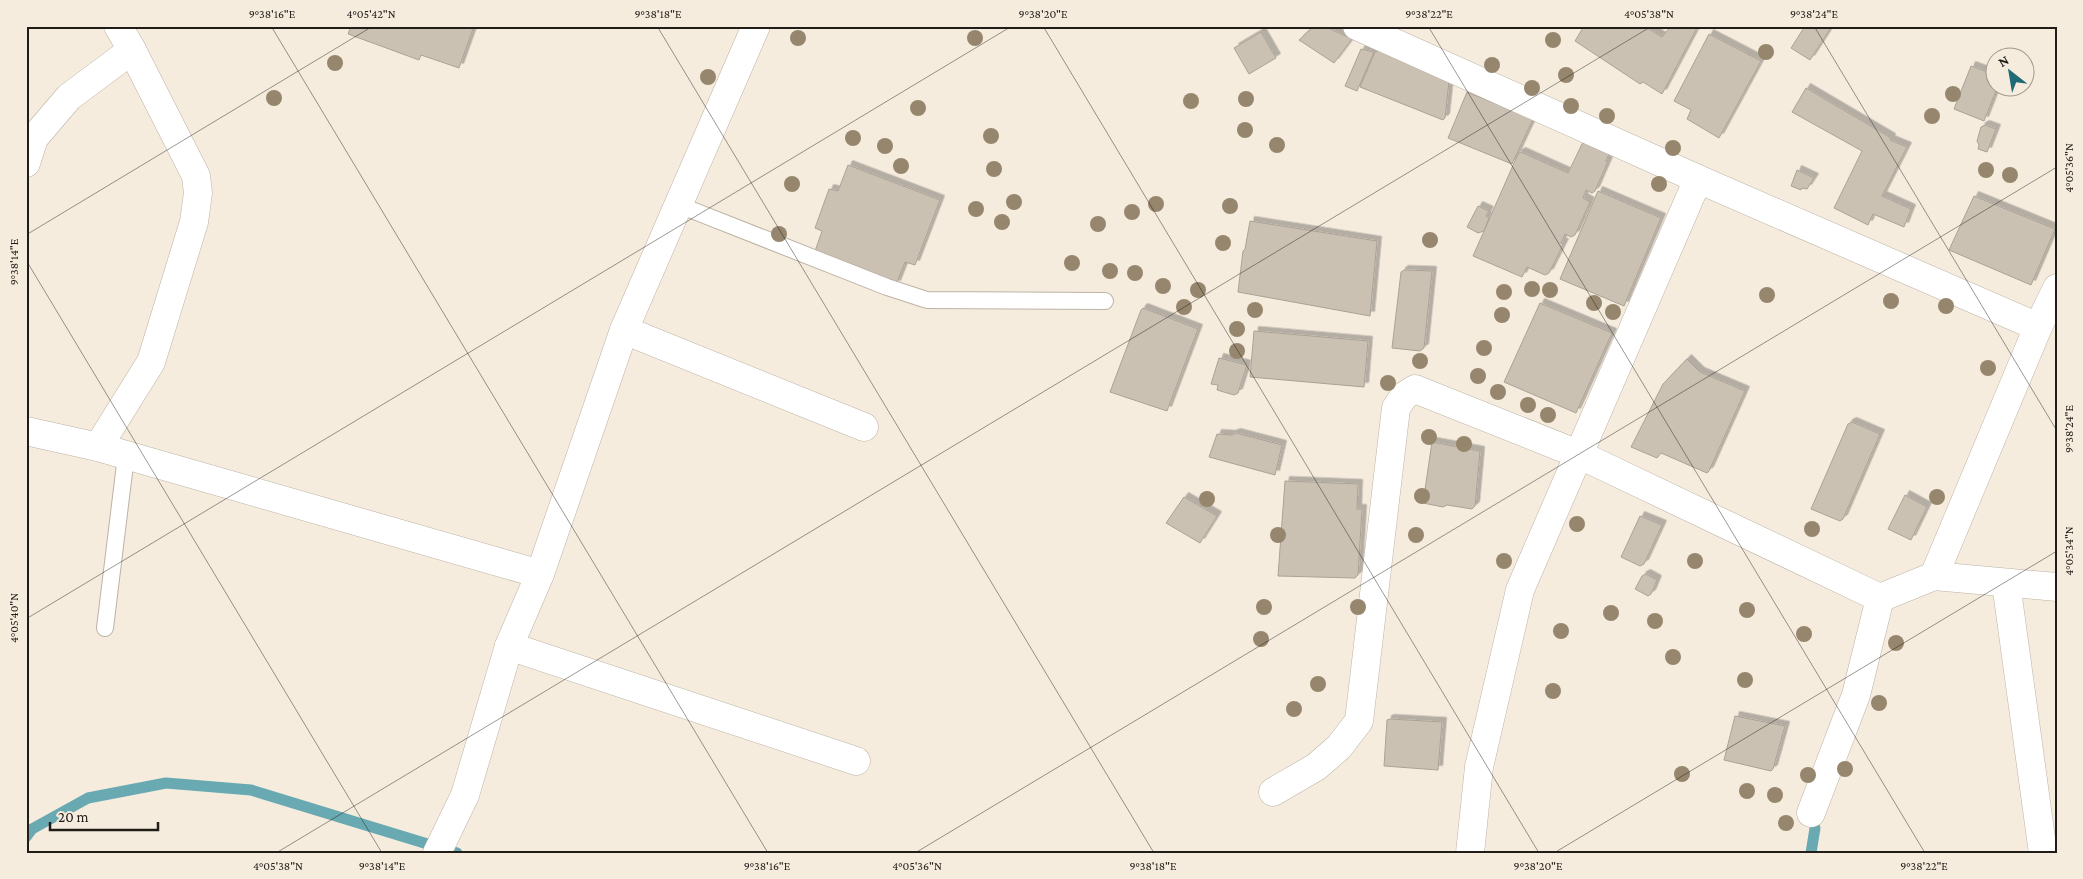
<svg xmlns="http://www.w3.org/2000/svg" width="2083" height="879" viewBox="0 0 2083 879" font-family="'Crimson Pro',serif">
	<defs>
		<filter id="shadow"><feDropShadow dx="4.5" dy="-4.5" stdDeviation="0" flood-color="#0004"/></filter>
	</defs>
	<rect width="100%" height="100%" fill="#f6ecde"/>
	<g fill="none" stroke-linecap="round" stroke-linejoin="round">
		<g stroke="#69a9b2" stroke-width="11">
			<path d="M26 837 32 829 88 798 166 783 251 790 457 853"/>
			<path d="M1811 853 1815 828"/>
		</g>
	</g>
	<g fill="#cbc1b3" stroke="#aba294" filter="url(#shadow)">
		<path d="M351 26H474L459 68 421 55 419 60 348 34Z"/>
		<path d="M1314 26H1324L1352 39 1334 63 1299 40Z"/>
		<path d="M1584 26H1644L1662 37 1671 26H1698L1662 94 1643 82 1640 84 1575 41Z"/>
		<path d="M1805 26H1832L1810 60 1791 48Z"/>
		<path d="M1261 32 1276 58 1249 74 1234 48Z"/>
		<path d="M1709 34 1761 61 1719 138 1687 119 1691 110 1674 101Z"/>
		<path d="M1361 49 1374 52 1357 91 1345 86Z"/>
		<path d="M1379 50 1449 81 1445 118 1443 120 1360 87 1375 52Z"/>
		<path d="M1971 66 1996 75V88H1997L1984 121 1954 109Z"/>
		<path d="M1806 88 1891 138 1890 140 1907 147 1882 196 1911 209 1904 227 1873 214 1868 225 1834 208 1862 151 1792 112Z"/>
		<path d="M1467 92 1533 119 1512 164 1448 138Z"/>
		<path d="M1985 125 1996 129 1987 152 1978 149 1979 145 1977 141 1981 127Z"/>
		<path d="M1586 142 1609 154 1606 161H1608L1595 191 1592 193 1586 190 1583 198 1590 202 1575 235 1571 237 1565 234 1561 243H1564L1549 273 1545 275 1527 267 1522 277 1473 256 1518 154 1521 152 1568 173 1582 144Z"/>
		<path d="M848 165 940 200 915 265 905 262 896 285 813 257 822 231 815 228 829 189 838 191Z"/>
		<path d="M1797 170 1814 178 1807 189 1802 188 1801 190 1791 186Z"/>
		<path d="M1598 191 1661 218 1624 306 1560 279Z"/>
		<path d="M1974 196 2055 229 2031 285 1949 250Z"/>
		<path d="M1478 206 1489 211 1486 216 1489 218 1484 231 1478 233 1467 227Z"/>
		<path d="M1250 221 1377 241 1370 316 1238 292 1243 251 1245 249Z"/>
		<path d="M1404 270 1432 271 1424 348 1420 351 1392 348 1401 272Z"/>
		<path d="M1540 303 1612 333 1576 413 1504 382Z"/>
		<path d="M1143 308 1198 329 1167 411 1110 392 1141 310Z"/>
		<path d="M1254 331 1368 341 1364 387 1250 377Z"/>
		<path d="M1219 358 1247 365 1238 393 1234 395 1217 390 1218 385 1211 384Z"/>
		<path d="M1687 359 1700 372 1745 391 1709 471 1707 473 1661 453 1657 458 1631 447 1663 384Z"/>
		<path d="M1852 422 1880 434 1843 519 1840 521 1811 509 1848 424Z"/>
		<path d="M1236 433 1282 445 1275 475 1209 457 1217 434 1231 435Z"/>
		<path d="M1432 442 1480 451 1475 506 1472 509 1447 505 1443 507 1423 503Z"/>
		<path d="M1285 481 1358 484 1357 509H1362L1358 575 1355 578 1278 576Z"/>
		<path d="M1905 495 1927 507 1911 540 1888 529Z"/>
		<path d="M1184 497 1217 516 1200 543 1166 523Z"/>
		<path d="M1640 516 1662 525 1644 564 1640 566 1621 557Z"/>
		<path d="M1646 574 1657 580 1651 594 1648 596 1635 589 1642 576Z"/>
		<path d="M1735 716 1785 726 1773 769 1771 771 1724 760Z"/>
		<path d="M1390 719 1442 722 1438 770 1384 766 1387 720Z"/>
	</g>
	<g fill="none" stroke-linecap="round" stroke-linejoin="round">
		<defs>
			<g id="lane">
				<path d="M679 205 887 287 927 300 1105 301"/>
				<path d="M105 628 126 456"/>
			</g>
			<g id="street">
				<path d="M1357 26 1698 179 2038 327"/>
				<path d="M26 163 34 138 69 97 132 50"/>
				<path d="M624 330 864 427"/>
				<path d="M26 431 98 447 540 574"/>
				<path d="M98 447 151 362 194 222 198 193 196 176 132 50 118 26"/>
				<path d="M1934 576 2057 587"/>
				<path d="M2006 583 2043 853"/>
				<path d="M509 646 856 761"/>
				<path d="M1273 792 1316 767 1339 747 1359 721 1396 408 1404 396 1415 389 1578 454 1880 598"/>
				<path d="M1811 813 1856 695 1880 598 1934 576 2038 327 2057 288"/>
				<path d="M437 853 465 795 509 646 540 574 624 330 756 26"/>
				<path d="M1470 853 1479 767 1520 590 1698 179"/>
			</g>
		</defs>
		<use href="#lane" stroke="#bcb3a5" stroke-width="18"/>
		<use href="#street" stroke="#bcb3a5" stroke-width="29"/>
		<use href="#lane" stroke="#fff" stroke-width="16"/>
		<use href="#street" stroke="#fff" stroke-width="28"/>
	</g>
	<g fill="#96866d">
		<circle cx="798" cy="38" r="8"/>
		<circle cx="975" cy="38" r="8"/>
		<circle cx="1553" cy="40" r="8"/>
		<circle cx="1766" cy="52" r="8"/>
		<circle cx="335" cy="63" r="8"/>
		<circle cx="1492" cy="65" r="8"/>
		<circle cx="1566" cy="75" r="8"/>
		<circle cx="708" cy="77" r="8"/>
		<circle cx="1532" cy="88" r="8"/>
		<circle cx="1953" cy="94" r="8"/>
		<circle cx="274" cy="98" r="8"/>
		<circle cx="1246" cy="99" r="8"/>
		<circle cx="1191" cy="101" r="8"/>
		<circle cx="1571" cy="106" r="8"/>
		<circle cx="918" cy="108" r="8"/>
		<circle cx="1607" cy="116" r="8"/>
		<circle cx="1932" cy="116" r="8"/>
		<circle cx="1245" cy="130" r="8"/>
		<circle cx="991" cy="136" r="8"/>
		<circle cx="853" cy="138" r="8"/>
		<circle cx="1277" cy="145" r="8"/>
		<circle cx="885" cy="146" r="8"/>
		<circle cx="1673" cy="148" r="8"/>
		<circle cx="901" cy="166" r="8"/>
		<circle cx="994" cy="169" r="8"/>
		<circle cx="1986" cy="170" r="8"/>
		<circle cx="2010" cy="175" r="8"/>
		<circle cx="792" cy="184" r="8"/>
		<circle cx="1659" cy="184" r="8"/>
		<circle cx="1014" cy="202" r="8"/>
		<circle cx="1156" cy="204" r="8"/>
		<circle cx="1230" cy="206" r="8"/>
		<circle cx="976" cy="209" r="8"/>
		<circle cx="1132" cy="212" r="8"/>
		<circle cx="1002" cy="222" r="8"/>
		<circle cx="1098" cy="224" r="8"/>
		<circle cx="779" cy="234" r="8"/>
		<circle cx="1430" cy="240" r="8"/>
		<circle cx="1223" cy="243" r="8"/>
		<circle cx="1072" cy="263" r="8"/>
		<circle cx="1110" cy="271" r="8"/>
		<circle cx="1135" cy="273" r="8"/>
		<circle cx="1163" cy="286" r="8"/>
		<circle cx="1532" cy="289" r="8"/>
		<circle cx="1198" cy="290" r="8"/>
		<circle cx="1550" cy="290" r="8"/>
		<circle cx="1504" cy="292" r="8"/>
		<circle cx="1767" cy="295" r="8"/>
		<circle cx="1891" cy="301" r="8"/>
		<circle cx="1594" cy="303" r="8"/>
		<circle cx="1946" cy="306" r="8"/>
		<circle cx="1184" cy="307" r="8"/>
		<circle cx="1255" cy="310" r="8"/>
		<circle cx="1613" cy="312" r="8"/>
		<circle cx="1502" cy="315" r="8"/>
		<circle cx="1237" cy="329" r="8"/>
		<circle cx="1484" cy="348" r="8"/>
		<circle cx="1237" cy="351" r="8"/>
		<circle cx="1420" cy="361" r="8"/>
		<circle cx="1988" cy="368" r="8"/>
		<circle cx="1478" cy="376" r="8"/>
		<circle cx="1388" cy="383" r="8"/>
		<circle cx="1498" cy="392" r="8"/>
		<circle cx="1528" cy="405" r="8"/>
		<circle cx="1548" cy="415" r="8"/>
		<circle cx="1429" cy="437" r="8"/>
		<circle cx="1464" cy="444" r="8"/>
		<circle cx="1422" cy="496" r="8"/>
		<circle cx="1937" cy="497" r="8"/>
		<circle cx="1207" cy="499" r="8"/>
		<circle cx="1577" cy="524" r="8"/>
		<circle cx="1812" cy="529" r="8"/>
		<circle cx="1278" cy="535" r="8"/>
		<circle cx="1416" cy="535" r="8"/>
		<circle cx="1504" cy="561" r="8"/>
		<circle cx="1695" cy="561" r="8"/>
		<circle cx="1264" cy="607" r="8"/>
		<circle cx="1358" cy="607" r="8"/>
		<circle cx="1747" cy="610" r="8"/>
		<circle cx="1611" cy="613" r="8"/>
		<circle cx="1655" cy="621" r="8"/>
		<circle cx="1561" cy="631" r="8"/>
		<circle cx="1804" cy="634" r="8"/>
		<circle cx="1261" cy="639" r="8"/>
		<circle cx="1896" cy="643" r="8"/>
		<circle cx="1673" cy="657" r="8"/>
		<circle cx="1745" cy="680" r="8"/>
		<circle cx="1318" cy="684" r="8"/>
		<circle cx="1553" cy="691" r="8"/>
		<circle cx="1879" cy="703" r="8"/>
		<circle cx="1294" cy="709" r="8"/>
		<circle cx="1845" cy="769" r="8"/>
		<circle cx="1682" cy="774" r="8"/>
		<circle cx="1808" cy="775" r="8"/>
		<circle cx="1747" cy="791" r="8"/>
		<circle cx="1775" cy="795" r="8"/>
		<circle cx="1786" cy="823" r="8"/>
	</g>
	<path fill="none" stroke="#201c17" stroke-width="1" stroke-opacity="0.45" d="M271 26 768 853M657 26 1154 853M1043 26 1539 853M1428 26 1925 853M1814 26 2057 431M26 235 373 26M26 260 382 853M26 619 1012 26M276 853 1652 26M915 853 2057 167M1554 853 2057 551"/>
	<rect width="2083" height="879" fill="none" stroke="#f6ecde" stroke-width="55"/>
	<g transform="translate(2010 72) rotate(329)"><circle r="24" fill="#f6ecde" stroke="#a0998e"/>
	<path d="M0-4L9 19L0 12L-9 19Z" fill="#1f6a74"/>
	<text y="-8" font-size="14" font-weight="bold" text-anchor="middle" fill="#201c17">N</text>
	</g>
	<path d="M50 822v8h108v-8" fill="none" stroke="#201c17" stroke-width="2.5"/>
	<text x="58" y="822" font-size="15" fill="#201c17" stroke="#f6ecde" stroke-width="4" paint-order="stroke">20 m</text>
	<rect x="28" y="28" width="2028" height="824" fill="none" stroke="#201c17" stroke-width="2"/>
	<g font-size="12" text-anchor="middle" fill="#201c17">
		<text x="272" y="18">9°38'16"E</text>
		<text x="371" y="18">4°05'42"N</text>
		<text x="658" y="18">9°38'18"E</text>
		<text x="1043" y="18">9°38'20"E</text>
		<text x="1429" y="18">9°38'22"E</text>
		<text x="1649" y="18">4°05'38"N</text>
		<text x="1814" y="18">9°38'24"E</text>
		<text transform="translate(2069 168) rotate(-90)" y="4">4°05'36"N</text>
		<text transform="translate(14 262) rotate(-90)" y="4">9°38'14"E</text>
		<text transform="translate(2069 429) rotate(-90)" y="4">9°38'24"E</text>
		<text transform="translate(2069 551) rotate(-90)" y="4">4°05'34"N</text>
		<text transform="translate(14 618) rotate(-90)" y="4">4°05'40"N</text>
		<text x="278" y="870">4°05'38"N</text>
		<text x="382" y="870">9°38'14"E</text>
		<text x="767" y="870">9°38'16"E</text>
		<text x="917" y="870">4°05'36"N</text>
		<text x="1153" y="870">9°38'18"E</text>
		<text x="1538" y="870">9°38'20"E</text>
		<text x="1924" y="870">9°38'22"E</text>
	</g>
</svg>
